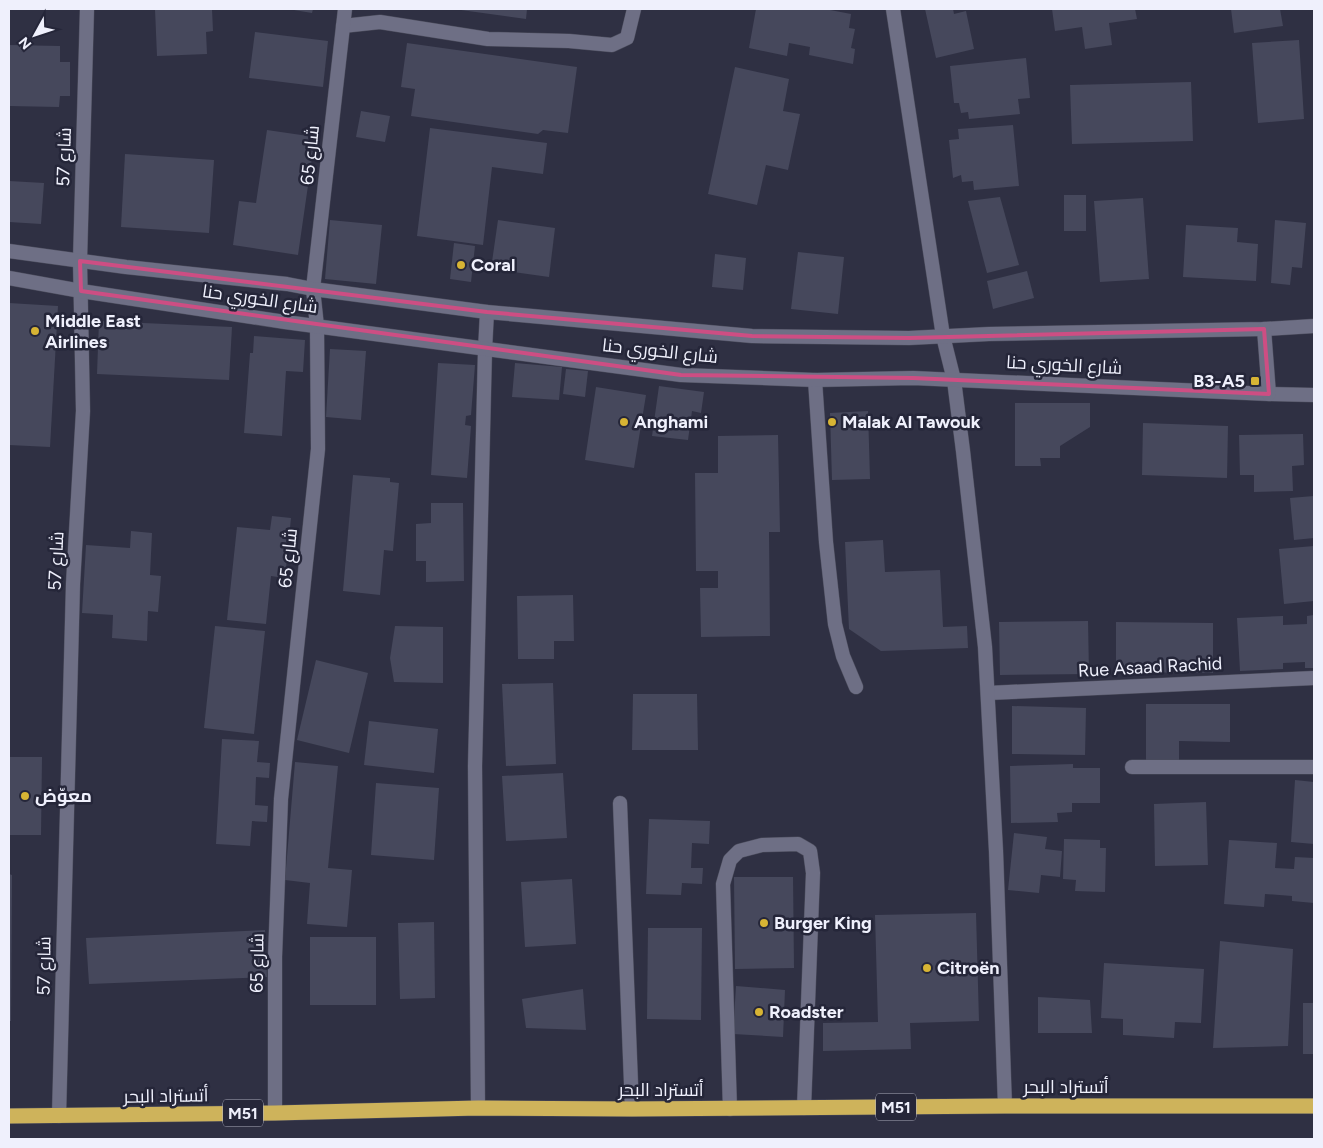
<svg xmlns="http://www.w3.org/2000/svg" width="1323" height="1148" viewBox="0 0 1323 1148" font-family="Figtree,Cairo,sans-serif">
	<rect width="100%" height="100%" fill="#2f3043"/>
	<g fill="#46485c">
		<path d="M155 9H212L213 31 206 32 207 54 157 56Z"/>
		<path d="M294 9H313L312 13 294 10Z"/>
		<path d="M461 9H527L526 19 461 10Z"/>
		<path d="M756 9H825L851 14 849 28 855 29 851 48 855 49 853 64 809 55 810 47 789 43 787 56 749 48Z"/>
		<path d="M925 9H953L954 14 966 11 974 49 936 58Z"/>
		<path d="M1052 9H1135L1137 19 1109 23 1112 45 1085 49 1082 27 1055 31Z"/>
		<path d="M1231 9H1280L1283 26 1234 33Z"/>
		<path d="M255 32 328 41 323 87 249 78Z"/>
		<path d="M1299 40 1304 119 1258 123 1252 43Z"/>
		<path d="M407 43 577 67 568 133 543 130 538 134 411 116 415 89 401 87Z"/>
		<path d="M9 45 60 46V62H70V96H60L59 107 9 106Z"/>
		<path d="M1026 58 1030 98 1018 99 1020 114 969 119 968 112 961 113 959 103H954L950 66Z"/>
		<path d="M735 67 789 79 783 111 800 114 788 170 766 165 757 205 708 194Z"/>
		<path d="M1191 82 1193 141 1072 144 1070 85Z"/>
		<path d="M361 111 390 116 385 142 356 137Z"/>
		<path d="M1013 125 1019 186 974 190 973 181 962 182 961 175 953 178 949 140 959 139 958 129Z"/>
		<path d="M430 128 547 143 543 174 492 167 483 245 417 236Z"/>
		<path d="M267 130 315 137 298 255 233 245 239 201 256 203Z"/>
		<path d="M125 154 214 160 209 233 121 227Z"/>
		<path d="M9 181 44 183 41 224 9 222Z"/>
		<rect x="1064" y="195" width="22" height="36"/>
		<path d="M1000 197 1019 265 987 273 968 201Z"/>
		<path d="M1143 198 1149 279 1100 282 1094 201Z"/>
		<path d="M330 220 382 225 376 284 325 279Z"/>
		<path d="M498 220 555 228 549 277 491 269Z"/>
		<path d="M1275 220 1306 223 1302 268 1292 267 1290 285 1271 283Z"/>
		<path d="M1186 225 1238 228 1237 242 1258 244 1256 281 1183 277Z"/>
		<path d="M454 243 475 246 471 282 450 279Z"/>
		<path d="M798 252 844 257 838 314 791 309Z"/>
		<path d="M715 254 746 258 743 290 712 287Z"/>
		<path d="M1027 271 1034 298 993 309 987 281Z"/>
		<path d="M9 303 58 306 50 447 9 445Z"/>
		<path d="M99 321 232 327 229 380 97 374Z"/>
		<path d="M254 336 305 340 303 372 286 371 282 436 244 433 250 353H253Z"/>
		<path d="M330 349 366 351 361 420 326 417Z"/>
		<path d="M438 363 475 365 471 415 466 416 465 425 471 426 467 478 431 475Z"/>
		<path d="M515 363 562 367 559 400 512 397Z"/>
		<path d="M566 369 588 371 585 397 563 394Z"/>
		<path d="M659 386 704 392 701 413 692 411 688 440 652 436Z"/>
		<path d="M596 387 646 395 634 468 585 460Z"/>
		<path d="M1015 403H1090V427L1060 446V458H1040L1041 466H1015Z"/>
		<path d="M868 411 870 479 832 480 830 413Z"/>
		<path d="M1143 423 1228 426 1227 478 1142 475Z"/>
		<path d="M1303 434 1304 465 1292 466 1293 491 1254 492V475H1240L1239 435Z"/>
		<path d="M778 435 780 532H769L770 636 701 637 700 588H718V571H696L695 473H718V436Z"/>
		<path d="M353 475 390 478V482L399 483 393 551 384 550 380 595 343 591Z"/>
		<path d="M1314 496V538L1294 540 1290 498Z"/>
		<path d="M431 503H463L464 581 426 582V561H416V524L431 523Z"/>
		<path d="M272 516 291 518 285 578 271 576 266 624 227 620 237 527 270 530Z"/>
		<path d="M131 531 152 533 150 575 161 576 158 612 148 611 147 641 112 638 113 615 82 613 86 545 130 548Z"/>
		<path d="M883 540 885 572 940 570 943 627 967 626 968 648 881 651 849 629 845 542Z"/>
		<path d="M1314 546V601L1284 604 1279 549Z"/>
		<path d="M573 595 574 641H554V659H518L517 596Z"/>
		<path d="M1314 615V668H1305V662L1283 663V669L1240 671 1237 618 1283 616V625L1307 624V616Z"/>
		<path d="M1088 621 1089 674 1000 675 999 622Z"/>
		<path d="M1116 622 1213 623V673L1116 672Z"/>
		<path d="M215 626 265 631 254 734 204 728Z"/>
		<path d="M395 626 443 627V683L394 682 390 658Z"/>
		<path d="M316 660 368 673 349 753 297 740Z"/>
		<path d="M553 683 556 764 506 766 502 684Z"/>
		<path d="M633 694H697L698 750H632Z"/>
		<path d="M1146 704H1230V742L1179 741V762H1146Z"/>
		<path d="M1012 706 1086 708 1085 755 1012 754Z"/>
		<path d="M369 721 438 729 434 773 364 765Z"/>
		<path d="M222 739 259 741 257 762 270 763 269 778 256 777 255 805 268 806 267 822 252 821 250 846 216 844Z"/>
		<path d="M9 757H42L41 835H9Z"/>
		<path d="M295 762 338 766 328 868 352 870 347 927 307 924 310 883 285 880Z"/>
		<path d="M1073 764V768H1100V803H1072V812L1057 813 1058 822 1011 823 1010 766Z"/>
		<path d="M563 773 567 838 506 841 502 776Z"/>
		<path d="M1295 780 1314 782V844L1291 842Z"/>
		<path d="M376 783 439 788 434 860 371 855Z"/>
		<path d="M1206 802 1208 865 1155 866 1154 804Z"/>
		<path d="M649 819 710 821 709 844 692 843 691 868H703L702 884 682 883 681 895 646 894Z"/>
		<path d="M1014 833 1047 837 1045 849 1062 851 1060 877 1041 875 1039 893 1008 890Z"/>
		<path d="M1064 839 1100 840V848H1106L1105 892 1075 891 1076 880 1063 879Z"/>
		<path d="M1229 840 1277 843 1275 868 1294 869 1295 857 1314 858V903L1292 901V896L1265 894 1264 907 1224 904Z"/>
		<path d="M9 874 12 875 11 1021H9Z"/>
		<path d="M734 877H793L794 968 735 969Z"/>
		<path d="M572 879 576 944 525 947 521 882Z"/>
		<path d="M976 913 979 1021 910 1023 911 1049 823 1051V1023L878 1022 875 915Z"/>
		<path d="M434 922 435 998 400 999 398 923Z"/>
		<path d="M648 928H702L701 1020 647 1019Z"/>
		<path d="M265 930 267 977 89 984 86 938Z"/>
		<rect x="310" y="937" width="66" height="68"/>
		<path d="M1220 941 1293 949 1288 1046 1213 1048Z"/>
		<path d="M1104 963 1204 969 1201 1023 1175 1022 1174 1038 1123 1035V1019L1101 1018Z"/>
		<path d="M736 986 785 990 783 1037 733 1034Z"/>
		<path d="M583 989 586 1030 526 1028 522 999Z"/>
		<path d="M1038 997 1090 1000 1092 1033H1038Z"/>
		<rect x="1303" y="1003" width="11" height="51"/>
	</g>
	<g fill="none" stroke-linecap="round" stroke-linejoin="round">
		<defs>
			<g id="service">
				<path d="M343 26 380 22 488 39 569 41 612 45 627 38 634 9"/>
				<path d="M815 380 826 542 835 624 843 656 856 687"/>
				<path d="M730 1109 723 884 730 860 739 851 762 845 798 844 810 851 813 873 804 1108"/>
			</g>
			<g id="minor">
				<path d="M988 693 1314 678"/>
				<path d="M1132 767H1314"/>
				<path d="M620 803 632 1109"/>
				<path d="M478 1108 475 766 485 350 487 312"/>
				<path d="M275 1113V957L281 799 318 449 317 326 313 289 345 9"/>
				<path d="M59 1116 73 584 83 411 80 261 87 9"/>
			</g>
			<g id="tertiary">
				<path d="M893 9 943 336 954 380 963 451 985 647 996 851 1005 1106"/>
				<path d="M9 251 126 267 287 284 313 289 487 312 752 336 909 338 989 334 1264 329 1314 326"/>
				<path d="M9 278 81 291 285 322 681 375 815 380 913 378 1269 394 1314 395"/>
				<path d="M1264 329 1269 394"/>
			</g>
			<path id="motorway" d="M9 1116 275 1113 478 1108 632 1109 1005 1106H1314"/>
		</defs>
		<use href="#service" stroke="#4b4c5c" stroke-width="15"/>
		<use href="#minor" stroke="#4b4c5c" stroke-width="15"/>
		<use href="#tertiary" stroke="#4b4c5c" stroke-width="15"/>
		<use href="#motorway" stroke="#4b4c5c" stroke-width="16"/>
		<use href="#service" stroke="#6e6f85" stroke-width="14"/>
		<use href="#minor" stroke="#6e6f85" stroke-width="14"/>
		<use href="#tertiary" stroke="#6e6f85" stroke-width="14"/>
		<use href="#motorway" stroke="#ceb35b" stroke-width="15"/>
	</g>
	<path fill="none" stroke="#cd4e83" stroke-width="4" stroke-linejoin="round" d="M80 261 487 312 752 336 909 338 1264 329 1269 394 913 378 681 375 81 291Z"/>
	<g fill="#d7b434" stroke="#252639" stroke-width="2">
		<circle cx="461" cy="265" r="5"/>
		<circle cx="35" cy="331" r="5"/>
		<rect x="1250" y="376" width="10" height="10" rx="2.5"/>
		<circle cx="624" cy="422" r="5"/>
		<circle cx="832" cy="422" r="5"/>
		<circle cx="25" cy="796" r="5"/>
		<circle cx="764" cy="923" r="5"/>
		<circle cx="927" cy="968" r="5"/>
		<circle cx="759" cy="1012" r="5"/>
	</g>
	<g text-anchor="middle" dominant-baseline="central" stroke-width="5" stroke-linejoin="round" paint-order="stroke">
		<g fill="#252639" stroke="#b2b3c2" stroke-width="1">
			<rect x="876" y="1093.5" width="40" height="27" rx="4"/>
			<rect x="223" y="1099.5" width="40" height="27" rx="4"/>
		</g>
		<g font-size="16" font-weight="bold" fill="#eff0fc">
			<text x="896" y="1107">M51</text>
			<text x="243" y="1113">M51</text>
		</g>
		<g font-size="18" fill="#eff0fc" stroke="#252639">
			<text transform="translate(310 155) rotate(-84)">شارع 65</text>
			<text transform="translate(64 157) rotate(-88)">شارع 57</text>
			<text transform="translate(260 299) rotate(8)">شارع الخوري حنا</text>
			<text transform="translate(660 351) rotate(6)">شارع الخوري حنا</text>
			<text transform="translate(1064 365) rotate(3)">شارع الخوري حنا</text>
			<text transform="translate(288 558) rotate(-84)">شارع 65</text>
			<text transform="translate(56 561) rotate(-87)">شارع 57</text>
			<text transform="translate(1150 667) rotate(-3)">Rue Asaad Rachid</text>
			<text transform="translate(257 963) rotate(-89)">شارع 65</text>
			<text transform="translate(44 966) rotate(-89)">شارع 57</text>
			<text x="1066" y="1087">أتستراد البحر</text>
			<text x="661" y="1090">أتستراد البحر</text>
			<text transform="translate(166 1096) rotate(-1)">أتستراد البحر</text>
		</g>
		<g font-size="18" font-weight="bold" fill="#eff0fc" stroke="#252639" text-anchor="start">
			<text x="471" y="265">Coral</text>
			<text x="45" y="321">Middle East<tspan x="45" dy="21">Airlines</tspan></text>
			<text x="1245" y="381" text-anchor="end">B3-A5</text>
			<text x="634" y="422">Anghami</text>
			<text x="842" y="422">Malak Al Tawouk</text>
			<text x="35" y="796">معوّض</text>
			<text x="774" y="923">Burger King</text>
			<text x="937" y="968">Citroën</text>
			<text x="769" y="1012">Roadster</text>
		</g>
	</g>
	<rect width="1323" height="1148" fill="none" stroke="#eff0fc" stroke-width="20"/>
	<g transform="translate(35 35) rotate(230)" stroke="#252639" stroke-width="4" paint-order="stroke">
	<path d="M0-4L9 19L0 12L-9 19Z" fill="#eff0fc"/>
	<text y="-8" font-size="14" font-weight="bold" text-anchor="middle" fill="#eff0fc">N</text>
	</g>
</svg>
